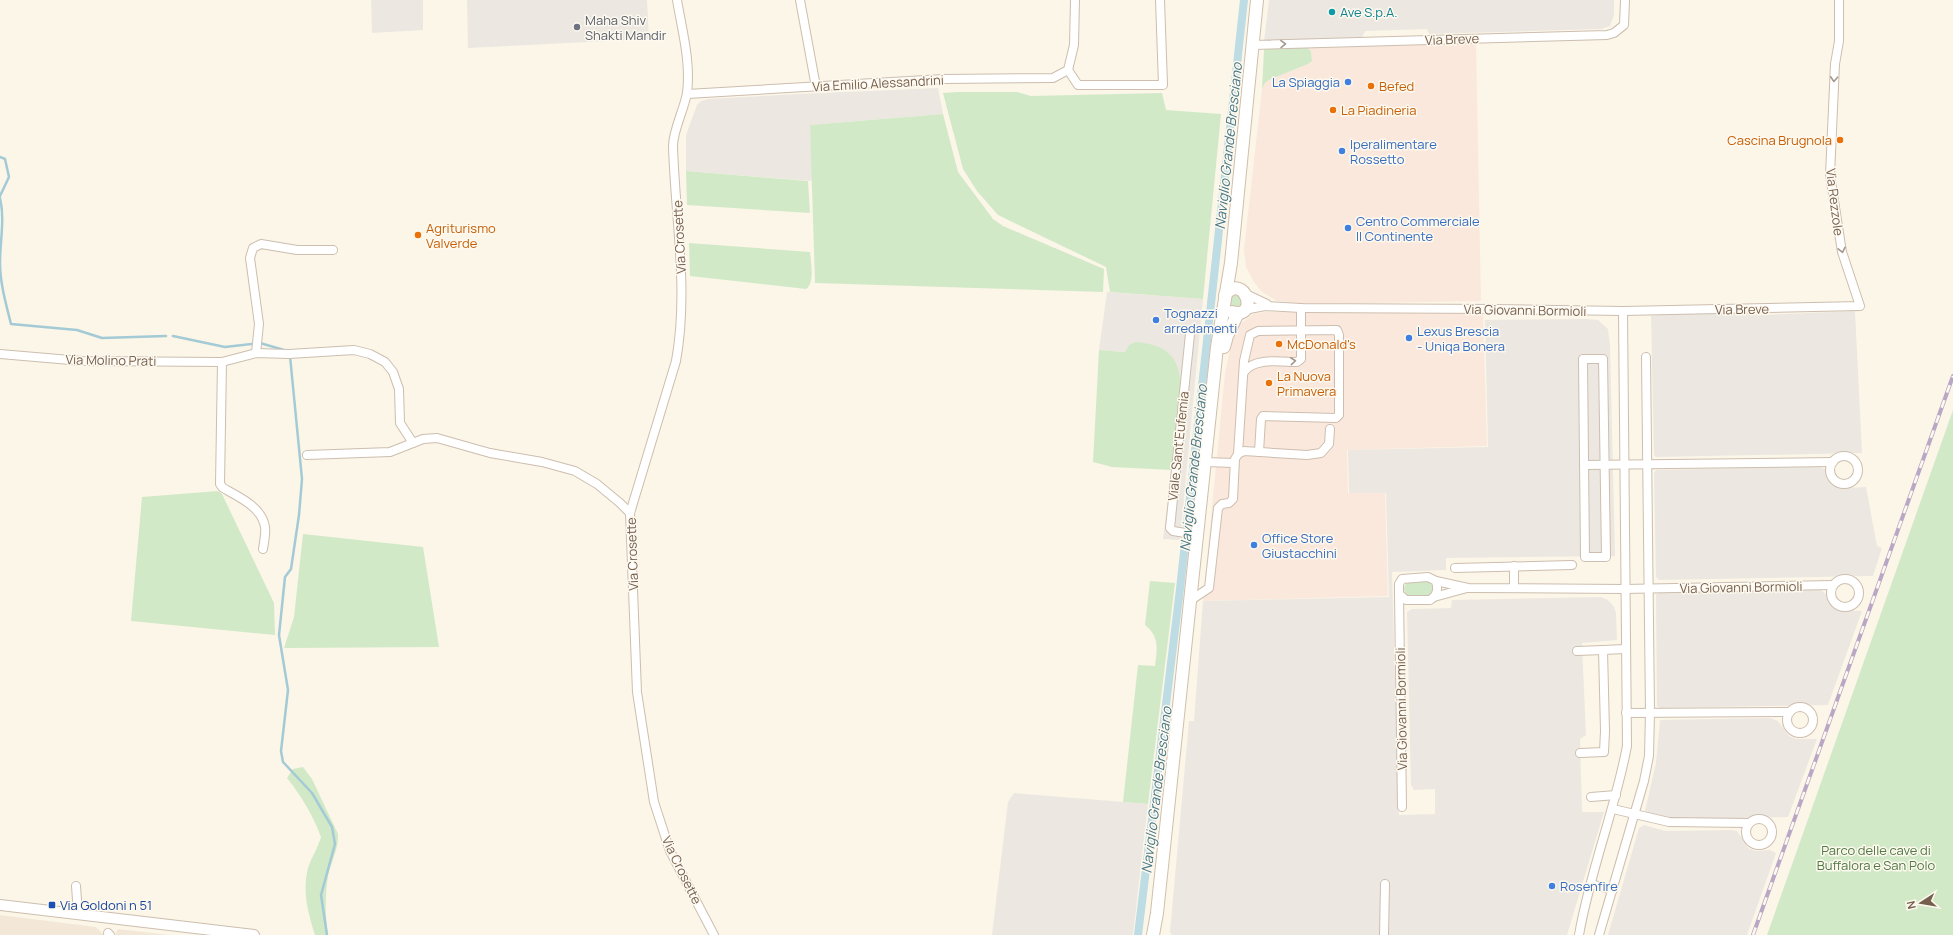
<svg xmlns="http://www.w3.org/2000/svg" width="1953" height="935" viewBox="0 0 1953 935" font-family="Manrope,sans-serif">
	<rect width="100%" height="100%" fill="#fbf6e8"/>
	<g fill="#f3e8d7">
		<path d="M0 915 96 927 104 935H0Z"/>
		<path d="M118 929 169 935H115Z"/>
	</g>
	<g fill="#fbe8dd">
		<path d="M1476 42 1481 301 1308 304 1277 301 1262 292 1254 282 1246 267 1244 250 1262 89 1265 83 1269 80 1308 64 1312 61 1311 51 1308 48Z"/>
		<path d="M1483 311 1487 446 1347 450 1348 493H1385L1388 596 1203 601 1225 373 1234 332 1240 324 1254 314 1264 312Z"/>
	</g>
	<g fill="#ece8e1">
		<path d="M371 0H423V30L372 33Z"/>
		<path d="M467 0H647L649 39 468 48Z"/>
		<path d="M1269 0H1614V15L1610 26 1602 29 1429 34 1427 29 1365 31 1362 37 1264 41Z"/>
		<path d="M938 88 943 114 810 125 813 181 686 171V135L697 105 701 101 708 99 800 94Z"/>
		<path d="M1107 292 1203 299 1180 540 1163 539 1172 470 1129 345 1126 352 1099 350Z"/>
		<path d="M1717 311 1763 315 1855 311 1862 453 1656 457 1654 455 1651 316 1672 313Z"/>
		<path d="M1586 319 1598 320 1608 329 1610 346 1615 556 1446 558V570L1392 572 1399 815 1435 814V789L1414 790 1411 785 1407 612 1412 609 1451 608 1452 600 1601 597 1608 600 1614 607 1616 613 1617 640 1582 643 1586 735 1580 739 1582 812H1604L1567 935H1172L1170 932 1189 721H1194L1203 601 1389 597 1386 493H1349L1348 450 1488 447 1485 320Z"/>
		<path d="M1816 466 1825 469 1832 481 1839 486 1847 488 1866 487 1877 546 1882 548 1873 576 1659 580 1656 577 1654 473 1656 470Z"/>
		<path d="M1814 589 1821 590 1827 595 1835 607 1841 610 1862 611 1828 705 1660 708 1657 706 1656 595 1658 593Z"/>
		<path d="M1770 718 1778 721 1789 736 1796 739H1817L1788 817 1684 819H1667L1646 814 1645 811 1656 763 1660 720Z"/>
		<path d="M1014 793 1148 804 1133 935H992L1008 802Z"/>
		<path d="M1644 825 1665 831 1731 830 1737 831 1748 848 1755 851 1770 850 1776 853 1747 935H1608L1639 828Z"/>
	</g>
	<g fill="#d2e9c7">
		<path d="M1266 48H1308L1311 51 1312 61 1308 64 1269 80 1265 83 1262 89 1264 50Z"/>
		<path d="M958 92H1017L1031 96 1162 93 1166 110 1221 114 1203 299 1110 292 1106 267 998 215 977 191 963 169 943 93Z"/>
		<path d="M943 114 958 172 993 219 1003 226 1104 269 1103 292 815 283 810 125Z"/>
		<path d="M686 171 808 181 810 213 687 205Z"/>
		<path d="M689 243 810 252C811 262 815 283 806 289L690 276Z"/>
		<path d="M1233 294H1238L1243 302 1240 308 1232 307 1229 299Z"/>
		<path d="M1135 342C1184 345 1183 376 1178 415 1176 433 1174 451 1172 470L1112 467 1093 462 1099 350 1125 352 1129 345Z"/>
		<path d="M1953 410V935H1767Z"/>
		<path d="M218 491 222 494 274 603 275 635 131 621 142 497Z"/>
		<path d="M303 534 423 547 439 647 284 648 294 617Z"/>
		<path d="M1150 581 1175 583 1148 804 1123 802 1138 665 1155 666C1157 649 1160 637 1145 625Z"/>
		<path d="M1410 582H1429L1433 586 1432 592 1427 596H1408C1402 591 1403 584 1410 582Z"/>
		<path d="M303 767 312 779 338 834C339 848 331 862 328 876 325 895 325 915 328 935H315C308 913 302 891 308 868 311 858 318 848 321 837 313 815 302 797 287 778L293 769Z"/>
	</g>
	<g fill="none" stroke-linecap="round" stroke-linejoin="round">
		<g stroke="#a4cad6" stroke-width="2.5">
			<path d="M0 157 5 159 9 177 0 196"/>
			<path d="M0 198C5 219 0 241 0 263 0 283 6 304 11 324L77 330 102 338 166 336"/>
			<path d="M173 336 225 347 260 343 284 350"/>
			<path d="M290 356 302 479 299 515 291 569 285 577 279 635 288 690 281 751 283 762 312 793 332 827 335 844 321 895 327 935"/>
		</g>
		<path stroke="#bddce4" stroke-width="8" d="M1138 935 1180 589 1244 0"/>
		<defs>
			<g id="minor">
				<path d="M677 0C682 30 691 62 687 93 684 110 673 130 673 146 675 217 689 290 676 361L630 513 637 692 654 802 670 851 714 935"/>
				<path d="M800 0 816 87"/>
				<path d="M1252 45 1607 35 1614 33 1624 25 1625 0"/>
				<path d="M1068 70 1078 85H1163L1160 0"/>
				<path d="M687 94 943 79 1053 78 1068 70 1074 45 1075 0"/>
				<path d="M1246 294 1267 304"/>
				<path d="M1244 310 1265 306 1301 308 1493 309 1623 311 1860 306 1842 252 1830 175 1835 64 1839 41V0"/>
				<path d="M1190 334 1170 528 1173 531 1198 535"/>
				<path d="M256 353 259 324 250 258 253 248 261 244 297 250H333"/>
				<path d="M0 354 82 361 222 362 256 353 289 354 354 350 370 354 385 362 393 372 399 389 400 423 413 443"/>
				<path d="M1583 359H1603L1606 557H1585Z"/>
				<path d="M222 362 220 484 223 488C239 497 262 507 265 527 266 533 264 542 263 549"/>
				<path d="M1244 372C1254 357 1282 362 1297 362L1301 359V308"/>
				<path d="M1238 454 1244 361 1250 335 1258 331 1337 330 1339 335V415L1336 418 1263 416 1261 419 1259 452"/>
				<path d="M307 455 390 452 423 439 437 438 490 453 542 462 575 471 597 484 620 503 630 513"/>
				<circle cx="1844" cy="470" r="14"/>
				<path d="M1205 462 1234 463"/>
				<path d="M1584 465 1833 462"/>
				<path d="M1514 566V588"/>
				<path d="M1455 568 1572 565"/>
				<path d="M1428 577 1436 581C1438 589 1438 595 1430 600H1406L1399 594V584L1402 579Z"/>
				<circle cx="1845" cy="593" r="14"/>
				<path d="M1436 581 1468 588 1624 589 1833 585"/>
				<path d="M1399 594 1402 807"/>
				<path d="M1434 597 1467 588"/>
				<path d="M1191 600 1209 588 1218 508 1222 504 1229 503 1233 499 1235 459 1238 454 1244 451 1307 455 1321 453 1329 444 1330 429"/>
				<path d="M1577 651 1603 650"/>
				<circle cx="1800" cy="720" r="13"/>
				<path d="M1626 713 1790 712"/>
				<path d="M1580 753 1604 752 1605 731 1603 650 1625 649"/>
				<path d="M1591 797 1616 795"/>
				<path d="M1613 809 1669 822 1749 823"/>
				<circle cx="1759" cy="832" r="13"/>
				<path d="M1591 884 1613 890"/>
				<path d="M76 886 78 914"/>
				<path d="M108 933 110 935"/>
				<path d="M1384 935 1385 884"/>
				<path d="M1579 935C1590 871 1615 810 1627 746L1623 311"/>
				<path d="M1599 935 1644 781 1649 756 1650 712 1646 357"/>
			</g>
			<path id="tertiary" d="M0 905 254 935"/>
			<g id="secondary">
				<path d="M1225 295C1244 271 1261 320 1232 312"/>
				<path d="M1224 347 1227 336 1238 313"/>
				<path d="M1153 935 1157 913 1217 347 1231 263 1257 0"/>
			</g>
		</defs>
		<use href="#minor" stroke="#cdbeaf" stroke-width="10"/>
		<use href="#tertiary" stroke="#cdbeaf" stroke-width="12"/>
		<use href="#secondary" stroke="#d0bfac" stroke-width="14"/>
		<use href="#minor" stroke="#fff" stroke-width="8"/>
		<use href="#tertiary" stroke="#fff" stroke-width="10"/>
		<use href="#secondary" stroke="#fff" stroke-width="12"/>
		<defs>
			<path id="rail" d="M1753 935 1953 376"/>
		</defs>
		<use href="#rail" stroke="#baa7c5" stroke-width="4"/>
		<use href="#rail" stroke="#fef9ef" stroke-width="2.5" stroke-dasharray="8" stroke-linecap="butt"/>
	</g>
	<defs><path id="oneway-chevron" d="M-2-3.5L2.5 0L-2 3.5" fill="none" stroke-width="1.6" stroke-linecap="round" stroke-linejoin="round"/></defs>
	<g stroke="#a5978b">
		<use href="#oneway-chevron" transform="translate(1283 44) rotate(-1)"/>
		<use href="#oneway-chevron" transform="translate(1834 79) rotate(93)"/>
		<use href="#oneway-chevron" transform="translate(1842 250) rotate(78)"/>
		<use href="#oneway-chevron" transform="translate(1293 361) rotate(-6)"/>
	</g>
	<circle fill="#0f9aa8" stroke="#fef9ef" stroke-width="1.5" cx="1332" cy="12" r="4"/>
	<circle fill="#6b7280" stroke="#fef9ef" stroke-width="1.5" cx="577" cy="27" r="4"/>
	<g fill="#3f7fe0" stroke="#fef9ef" stroke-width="1.5">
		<circle cx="1348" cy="82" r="4"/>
		<circle cx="1342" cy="151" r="4"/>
		<circle cx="1348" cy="228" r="4"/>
		<circle cx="1156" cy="320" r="4"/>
		<circle cx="1409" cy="338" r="4"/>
		<circle cx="1254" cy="545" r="4"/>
		<circle cx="1552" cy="886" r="4"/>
	</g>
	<g fill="#e8710a" stroke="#fef9ef" stroke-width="1.5">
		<circle cx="1371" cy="86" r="4"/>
		<circle cx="1333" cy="110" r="4"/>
		<circle cx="1840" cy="140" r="4"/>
		<circle cx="418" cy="235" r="4"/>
		<circle cx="1279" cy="344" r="4"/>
		<circle cx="1269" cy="383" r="4"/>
	</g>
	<rect fill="#1a4fb4" stroke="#fef9ef" stroke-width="1.5" x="48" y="901" width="8" height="8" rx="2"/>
	<g text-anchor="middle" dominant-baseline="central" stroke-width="3" stroke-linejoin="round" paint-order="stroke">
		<g font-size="13" fill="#0d838f" stroke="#fef9ef" text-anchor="start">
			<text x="1340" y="12">Ave S.p.A.</text>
		</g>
		<g font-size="13" fill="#5b616d" stroke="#fef9ef" text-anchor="start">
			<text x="585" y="20">Maha Shiv<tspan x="585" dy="15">Shakti Mandir</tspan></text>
		</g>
		<g font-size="13" fill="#755f4d" stroke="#fef9ef">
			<text transform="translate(1452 39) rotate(-2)">Via Breve</text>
			<text transform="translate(878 83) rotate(-3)">Via Emilio Alessandrini</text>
			<text transform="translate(1835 202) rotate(83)">Via Rezzole</text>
			<text transform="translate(679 237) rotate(-93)">Via Crosette</text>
			<text transform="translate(1742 309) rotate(-1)">Via Breve</text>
			<text transform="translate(1525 310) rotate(1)">Via Giovanni Bormioli</text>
			<text transform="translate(111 360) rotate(1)">Via Molino Prati</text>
			<text transform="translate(1178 446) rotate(-84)">Viale Sant'Eufemia</text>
			<text transform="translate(632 554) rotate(-92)">Via Crosette</text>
			<text transform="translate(1741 587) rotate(-1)">Via Giovanni Bormioli</text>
			<text transform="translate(1401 709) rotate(-91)">Via Giovanni Bormioli</text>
			<text transform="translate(682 870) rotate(64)">Via Crosette</text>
		</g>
		<g font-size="13" fill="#366cbe" stroke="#fef9ef" text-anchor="start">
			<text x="1340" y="82" text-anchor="end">La Spiaggia</text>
			<text x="1350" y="144">Iperalimentare<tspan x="1350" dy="15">Rossetto</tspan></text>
			<text x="1356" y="221">Centro Commerciale<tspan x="1356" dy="15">Il Continente</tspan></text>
			<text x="1164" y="313">Tognazzi<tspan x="1164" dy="15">arredamenti</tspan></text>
			<text x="1417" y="331">Lexus Brescia<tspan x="1417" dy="15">- Uniqa Bonera</tspan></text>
			<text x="1262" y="538">Office Store<tspan x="1262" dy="15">Giustacchini</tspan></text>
			<text x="1560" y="886">Rosenfire</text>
		</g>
		<g font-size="13" fill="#c56008" stroke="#fef9ef" text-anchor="start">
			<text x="1379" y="86">Befed</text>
			<text x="1341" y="110">La Piadineria</text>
			<text x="1832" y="140" text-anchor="end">Cascina Brugnola</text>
			<text x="426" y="228">Agriturismo<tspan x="426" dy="15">Valverde</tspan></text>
			<text x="1287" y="344">McDonald's</text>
			<text x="1277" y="376">La Nuova<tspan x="1277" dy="15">Primavera</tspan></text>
		</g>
		<g font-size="13" fill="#517946" stroke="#fef9ef">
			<text x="1876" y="850">Parco delle cave di<tspan x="1876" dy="15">Buffalora e San Polo</tspan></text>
		</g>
		<g font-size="13" fill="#164399" stroke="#fef9ef" text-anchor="start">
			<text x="60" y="905">Via Goldoni n 51</text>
		</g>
		<g font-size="14" font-style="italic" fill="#487786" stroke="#fef9ef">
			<text transform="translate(1228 146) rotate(-84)">Naviglio Grande Bresciano</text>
			<text transform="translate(1193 468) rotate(-84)">Naviglio Grande Bresciano</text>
			<text transform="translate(1156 790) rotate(-83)">Naviglio Grande Bresciano</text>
		</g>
	</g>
	<g transform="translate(1921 903) rotate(258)" stroke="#fef9ef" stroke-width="3" paint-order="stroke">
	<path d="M0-3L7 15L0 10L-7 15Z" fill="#755f4d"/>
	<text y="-6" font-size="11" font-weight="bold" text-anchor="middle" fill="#755f4d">N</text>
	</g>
</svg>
